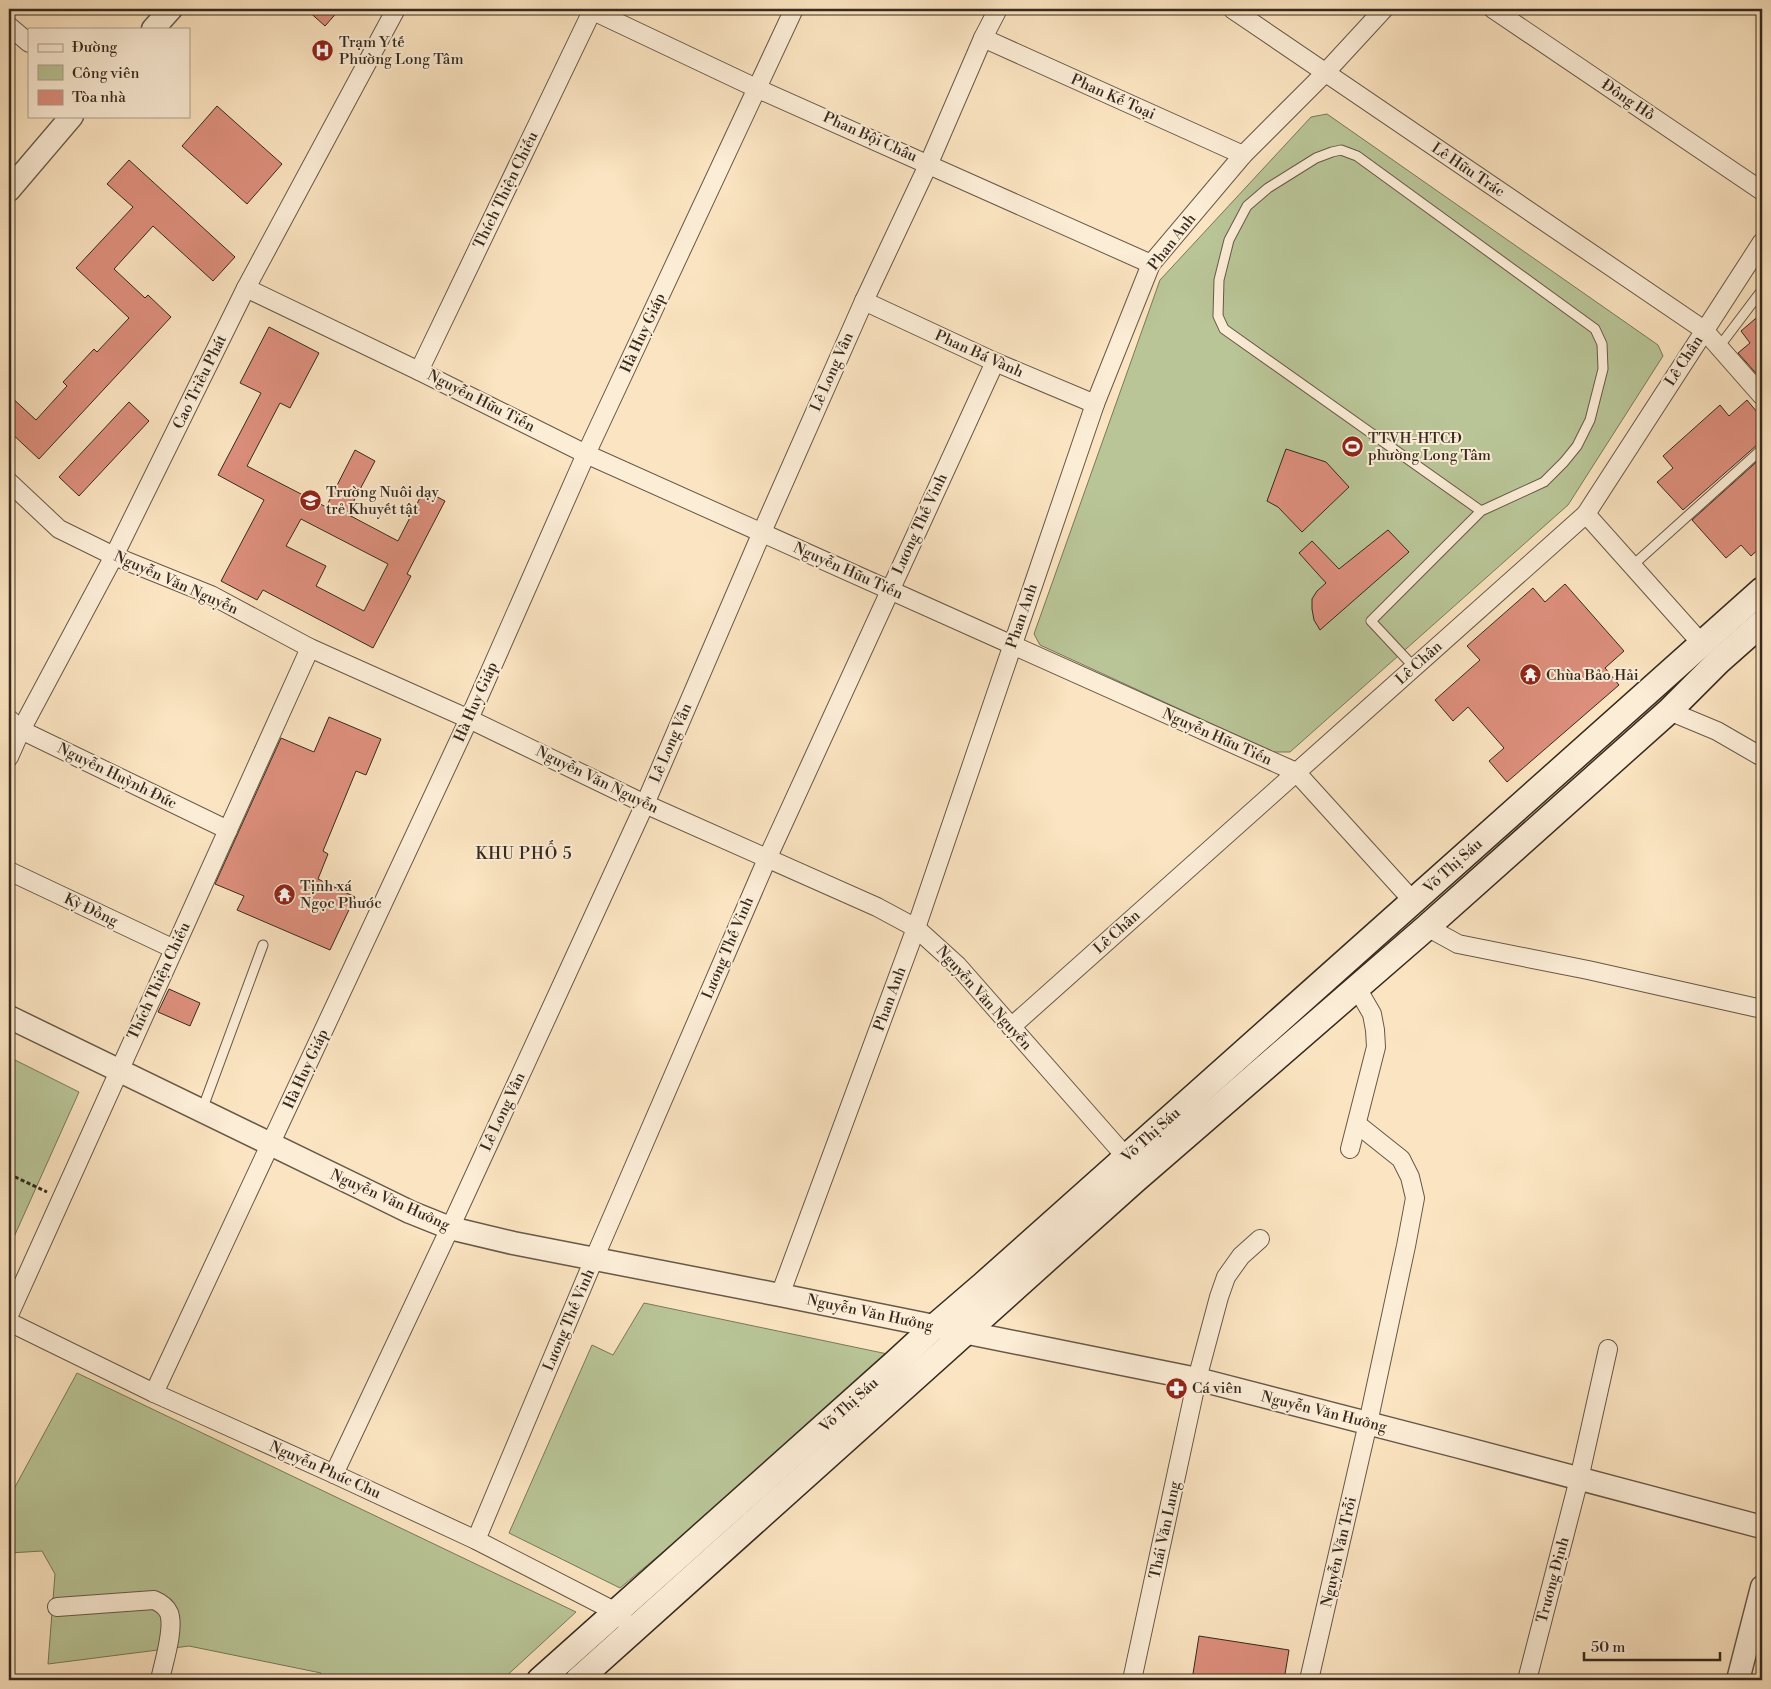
<svg xmlns="http://www.w3.org/2000/svg" width="1771" height="1689" viewBox="0 0 1771 1689" font-family="'Libre Bodoni',serif">
	<rect width="100%" height="100%" fill="#fbe4c1"/>
	<filter id="stains"><feTurbulence type="fractalNoise" baseFrequency=".004" numOctaves="4"/><feColorMatrix values="0 0 0 0 .2 0 0 0 0 .09 0 0 0 0 .02 0 0 0 .5 -.17"/></filter>
	<radialGradient id="worn" r=".72"><stop offset=".6" stop-color="#630" stop-opacity="0"/><stop offset="1" stop-color="#630" stop-opacity=".3"/></radialGradient>
	<g fill="#b9c597" stroke="#78785a">
		<path d="M1327 114 1658 345 1663 356 1568 505 1290 752H1273L1040 645 1034 634 1160 280 1311 117Z"/>
		<path d="M9 1057 79 1092 9 1248Z"/>
		<path d="M644 1303 897 1356 620 1588 509 1533 592 1345 613 1355Z"/>
		<path d="M77 1373 576 1612 502 1680H320L321 1673 189 1646 48 1664 55 1574 42 1551 9 1553V1498Z"/>
	</g>
	<g fill="#dd8f7d" stroke="#362a1e" fill-rule="evenodd">
		<path d="M306 9H340L325 26Z"/>
		<path d="M217 106 282 164 247 204 182 146Z"/>
		<path d="M129 160 235 257 213 281 153 226 114 269 145 298 148 295 171 317 39 459 9 431V395L36 420 67 386 63 382 94 349 97 352 129 318 76 268 133 207 107 184Z"/>
		<path d="M1762 313V380L1738 353 1750 343 1741 331Z"/>
		<path d="M269 327 319 353 290 408 280 403 247 466 326 507 355 450 375 461 347 514 398 541 424 490 445 501 407 574 411 576 373 648 263 590 257 600 221 581 264 500 218 475 261 393 240 383ZM301 519 388 564 364 611 316 586 326 566 286 546Z"/>
		<path d="M1747 400 1762 418V443L1758 444 1683 510 1657 482 1673 468 1663 456 1720 405 1729 416Z"/>
		<path d="M129 402 149 421 79 496 59 477Z"/>
		<path d="M1286 449 1326 462 1349 487 1302 532 1278 507 1267 501Z"/>
		<path d="M1762 457V546L1751 556 1741 545 1726 558 1692 520Z"/>
		<path d="M1388 530 1409 552 1320 630 1314 620 1312 609V599L1317 591 1326 583 1299 553 1312 541 1339 569Z"/>
		<path d="M1565 584 1624 651 1605 668 1619 685 1507 782 1489 761 1504 748 1468 707 1453 721 1435 700 1480 660 1467 646 1533 588 1545 602Z"/>
		<path d="M329 717 381 739 366 775 356 771 323 851 328 854 318 879 355 897 330 950 237 910 244 896 215 884 281 738 314 752Z"/>
		<path d="M169 989 200 1003 190 1026 158 1012Z"/>
		<path d="M1199 1636 1289 1650 1284 1680H1192Z"/>
	</g>
	<g fill="none" stroke-linecap="round" stroke-linejoin="round">
		<defs>
			<g id="service">
				<path d="M1719 347 1762 290"/>
				<path d="M1632 566 1762 449"/>
				<path d="M1414 667 1371 621 1481 511 1544 482 1564 462 1577 446 1590 420 1603 369 1602 344 1595 329 1357 156 1341 150 1332 152 1316 158 1268 188 1247 206 1229 240 1219 280 1218 316 1224 329 1481 511"/>
				<path d="M202 1110 263 945"/>
			</g>
			<g id="minor">
				<path d="M589 9 756 88 1151 264"/>
				<path d="M1232 9 1704 330 1762 396"/>
				<path d="M1493 9 1762 191"/>
				<path d="M9 26 29 43"/>
				<path d="M983 38 1243 155"/>
				<path d="M246 288 419 371 586 454 1296 772 1413 901"/>
				<path d="M864 301 995 362 1095 404"/>
				<path d="M419 371 593 9"/>
				<path d="M9 482 59 529 114 556 211 595 310 648 469 719 645 804 877 907 916 928 958 966 1126 1157"/>
				<path d="M1586 514 1702 644"/>
				<path d="M1669 711 1717 731 1762 757"/>
				<path d="M9 719 21 730 228 830"/>
				<path d="M9 757 21 730 114 556 246 288 396 9"/>
				<path d="M9 871 174 949"/>
				<path d="M1427 927 1458 944 1588 970 1762 1009"/>
				<path d="M1011 1027 1586 514 1762 242"/>
				<path d="M1350 1149 1376 1047 1375 1030 1372 1014 1357 988"/>
				<path d="M780 1295 916 928 1095 404 1151 264 1243 155 1325 73 1384 9"/>
				<path d="M9 1315 310 648"/>
				<path d="M9 1322 154 1393 334 1474 476 1540 616 1612 623 1619"/>
				<path d="M154 1393 469 719 586 454 794 9"/>
				<path d="M334 1474 450 1228 645 804 762 532 864 301 929 163 983 38 998 9"/>
				<path d="M476 1540 594 1259 767 859 995 362"/>
				<path d="M57 1607 154 1600C161 1603 166 1606 169 1613 175 1629 163 1664 160 1680"/>
				<path d="M1132 1680 1197 1379 1219 1297 1226 1277 1241 1256 1260 1239"/>
				<path d="M1309 1680 1368 1423 1406 1246 1415 1198 1410 1177 1401 1159 1357 1124"/>
				<path d="M1527 1680 1579 1479 1608 1349"/>
			</g>
			<g id="tertiary">
				<path d="M153 29 171 9"/>
				<path d="M9 190 72 116"/>
				<path d="M9 1017 361 1188 410 1212 450 1228 513 1243 780 1295 1197 1379 1460 1447 1762 1527"/>
				<path d="M1738 1680 1762 1587"/>
			</g>
			<g id="secondary">
				<path d="M540 1680 896 1362 934 1327 984 1284 1762 590"/>
				<path d="M578 1680 1134 1181 1427 927 1669 711 1718 662 1762 623"/>
			</g>
		</defs>
		<use href="#service" stroke="#675847" stroke-width="11"/>
		<use href="#minor" stroke="#675847" stroke-width="20"/>
		<use href="#tertiary" stroke="#675847" stroke-width="25"/>
		<use href="#secondary" stroke="#362a1e" stroke-width="28"/>
		<g stroke="#362a1e" stroke-width="3" stroke-dasharray="4 2.5" stroke-linecap="butt">
			<path d="M9 1132C12 1142 12 1152 9 1162"/>
			<path d="M9 1174 47 1192"/>
		</g>
		<use href="#service" stroke="#fcedd7" stroke-width="9"/>
		<use href="#minor" stroke="#fcedd7" stroke-width="18"/>
		<use href="#tertiary" stroke="#fcedd7" stroke-width="22"/>
		<use href="#secondary" stroke="#fcedd7" stroke-width="25"/>
	</g>
	<defs>
		<symbol id="hospital-disc" viewBox="-11 -11 22 22"><circle r="9.5" fill="#8f2418" stroke="#fcedd7"/><path d="M-5-5h3v3.5h4V-5h3V5h-3V1.5h-4V5h-3Z" fill="#fff"/></symbol>
		<symbol id="stadium-disc" viewBox="-11 -11 22 22"><circle r="9.5" fill="#8f2418" stroke="#fcedd7"/><path d="M0-5a6.5 5 0 1 0 0 10a6.5 5 0 1 0 0-10ZM-3.5-1.8h7v3.6h-7Z" fill="#fff"/></symbol>
		<symbol id="school-disc" viewBox="-11 -11 22 22"><circle r="9.5" fill="#8f2418" stroke="#fcedd7"/><path d="M0-5L7-2L0 1L-7-2ZM-4 1L0 2.5L4 1V4Q0 6-4 4Z" fill="#fff"/></symbol>
		<symbol id="temple-disc" viewBox="-11 -11 22 22"><circle r="9.5" fill="#8f2418" stroke="#fcedd7"/><path d="M0-6L5-2H3V0L6.5 2.5H4V6H1.5V3h-3V6H-4V2.5H-6.5L-3 0V-2H-5Z" fill="#fff"/></symbol>
		<symbol id="pharmacy-disc" viewBox="-11 -11 22 22"><circle r="9.5" fill="#8f2418" stroke="#fcedd7"/><path d="M-2-6h4v4h4v4h-4v4h-4v-4h-4v-4h4Z" fill="#fff"/></symbol>
	</defs>
	<g fill-rule="evenodd">
		<use href="#hospital-disc" x="310" y="38" width="25" height="25"/>
		<use href="#stadium-disc" x="1340" y="434" width="25" height="25"/>
		<use href="#school-disc" x="298" y="488" width="25" height="25"/>
		<use href="#temple-disc" x="1518" y="662" width="25" height="25"/>
		<use href="#temple-disc" x="272" y="882" width="25" height="25"/>
		<use href="#pharmacy-disc" x="1164" y="1376" width="25" height="25"/>
	</g>
	<g text-anchor="middle" dominant-baseline="central" stroke-width="4" stroke-linejoin="round" paint-order="stroke">
		<g font-size="15" fill="#362a1e" stroke="#fcedd7" text-anchor="start">
			<text x="339" y="42">Trạm Y tế<tspan x="339" dy="17">Phường Long Tâm</tspan></text>
			<text x="1368" y="438">TTVH-HTCĐ<tspan x="1368" dy="17">phường Long Tâm</tspan></text>
			<text x="326" y="492">Trường Nuôi dạy<tspan x="326" dy="17">trẻ Khuyết tật</tspan></text>
			<text x="1546" y="675">Chùa Bảo Hải</text>
			<text x="300" y="886">Tịnh xá<tspan x="300" dy="17">Ngọc Phước</tspan></text>
			<text x="1192" y="1388">Cá viên</text>
		</g>
		<g font-size="15" fill="#362a1e" stroke="#fcedd7">
			<text transform="translate(1113 97) rotate(24)">Phan Kế Toại</text>
			<text transform="translate(1628 100) rotate(34)">Đông Hồ</text>
			<text transform="translate(870 137) rotate(24)">Phan Bội Châu</text>
			<text transform="translate(1468 170) rotate(34)">Lê Hữu Trác</text>
			<text transform="translate(506 190) rotate(-64)">Thích Thiện Chiếu</text>
			<text transform="translate(1172 242) rotate(-52)">Phan Anh</text>
			<text transform="translate(643 333) rotate(-65)">Hà Huy Giáp</text>
			<text transform="translate(979 354) rotate(24)">Phan Bá Vành</text>
			<text transform="translate(1684 361) rotate(-57)">Lê Chân</text>
			<text transform="translate(832 372) rotate(-66)">Lê Long Vân</text>
			<text transform="translate(200 382) rotate(-64)">Cao Triều Phát</text>
			<text transform="translate(481 401) rotate(27)">Nguyễn Hữu Tiến</text>
			<text transform="translate(920 524) rotate(-65)">Lương Thế Vinh</text>
			<text transform="translate(848 571) rotate(24)">Nguyễn Hữu Tiến</text>
			<text transform="translate(176 583) rotate(24)">Nguyễn Văn Nguyễn</text>
			<text transform="translate(1022 616) rotate(-71)">Phan Anh</text>
			<text transform="translate(1419 663) rotate(-42)">Lê Chân</text>
			<text transform="translate(476 702) rotate(-66)">Hà Huy Giáp</text>
			<text transform="translate(1217 737) rotate(24)">Nguyễn Hữu Tiến</text>
			<text transform="translate(671 743) rotate(-67)">Lê Long Vân</text>
			<text transform="translate(117 776) rotate(26)">Nguyễn Huỳnh Đức</text>
			<text transform="translate(597 780) rotate(26)">Nguyễn Văn Nguyễn</text>
			<text transform="translate(1453 866) rotate(-42)">Võ Thị Sáu</text>
			<text transform="translate(91 910) rotate(25)">Kỳ Đồng</text>
			<text transform="translate(1117 932) rotate(-42)">Lê Chân</text>
			<text transform="translate(728 948) rotate(-67)">Lương Thế Vinh</text>
			<text transform="translate(159 981) rotate(-65)">Thích Thiện Chiếu</text>
			<text transform="translate(984 998) rotate(48)">Nguyễn Văn Nguyễn</text>
			<text transform="translate(890 999) rotate(-70)">Phan Anh</text>
			<text transform="translate(306 1069) rotate(-65)">Hà Huy Giáp</text>
			<text transform="translate(503 1112) rotate(-65)">Lê Long Vân</text>
			<text transform="translate(1151 1135) rotate(-42)">Võ Thị Sáu</text>
			<text transform="translate(390 1200) rotate(24)">Nguyễn Văn Hưởng</text>
			<text transform="translate(870 1313) rotate(12)">Nguyễn Văn Hưởng</text>
			<text transform="translate(569 1320) rotate(-67)">Lương Thế Vinh</text>
			<text transform="translate(849 1405) rotate(-42)">Võ Thị Sáu</text>
			<text transform="translate(1324 1412) rotate(14)">Nguyễn Văn Hưởng</text>
			<text transform="translate(325 1470) rotate(24)">Nguyễn Phúc Chu</text>
			<text transform="translate(1165 1530) rotate(-78)">Thái Văn Lung</text>
			<text transform="translate(1339 1552) rotate(-77)">Nguyễn Văn Trỗi</text>
			<text transform="translate(1553 1580) rotate(-75)">Trương Định</text>
		</g>
		<g font-size="16" letter-spacing="1" fill="#362a1e" stroke="#fcedd7">
			<text x="524" y="854">KHU PHỐ 5</text>
		</g>
	</g>
	<rect width="1771" height="1689" fill="none" stroke="#fbe4c1" stroke-width="30"/>
	<rect x="10" y="10" width="1751" height="1669" fill="none" stroke="#362a1e" stroke-width="2.5"/>
	<rect x="15" y="15" width="1741" height="1659" fill="none" stroke="#362a1e"/>
	<rect x="28" y="28" width="162" height="90" fill="#fcedd7" stroke="#ad9f8d"/>
	<rect x="38" y="44" width="25" height="8" fill="#fcedd7" stroke="#ad9f8d"/>
	<text x="72" y="52" font-size="15" fill="#362a1e">Đường</text>
	<rect x="38" y="65" width="25" height="15" fill="#b9c597" stroke="#ad9f8d"/>
	<text x="72" y="78" font-size="15" fill="#362a1e">Công viên</text>
	<rect x="38" y="90" width="25" height="15" fill="#dd8f7d" stroke="#ad9f8d"/>
	<text x="72" y="102" font-size="15" fill="#362a1e">Tòa nhà</text>
	<path d="M1584 1652v8h136v-8" fill="none" stroke="#362a1e" stroke-width="2.5"/>
	<text x="1591" y="1652" font-size="15" fill="#362a1e" stroke="#fcedd7" stroke-width="4" paint-order="stroke">50 m</text>
	<rect width="100%" height="100%" filter="url(#stains)"/>
	<rect width="100%" height="100%" fill="url(#worn)"/>
</svg>
